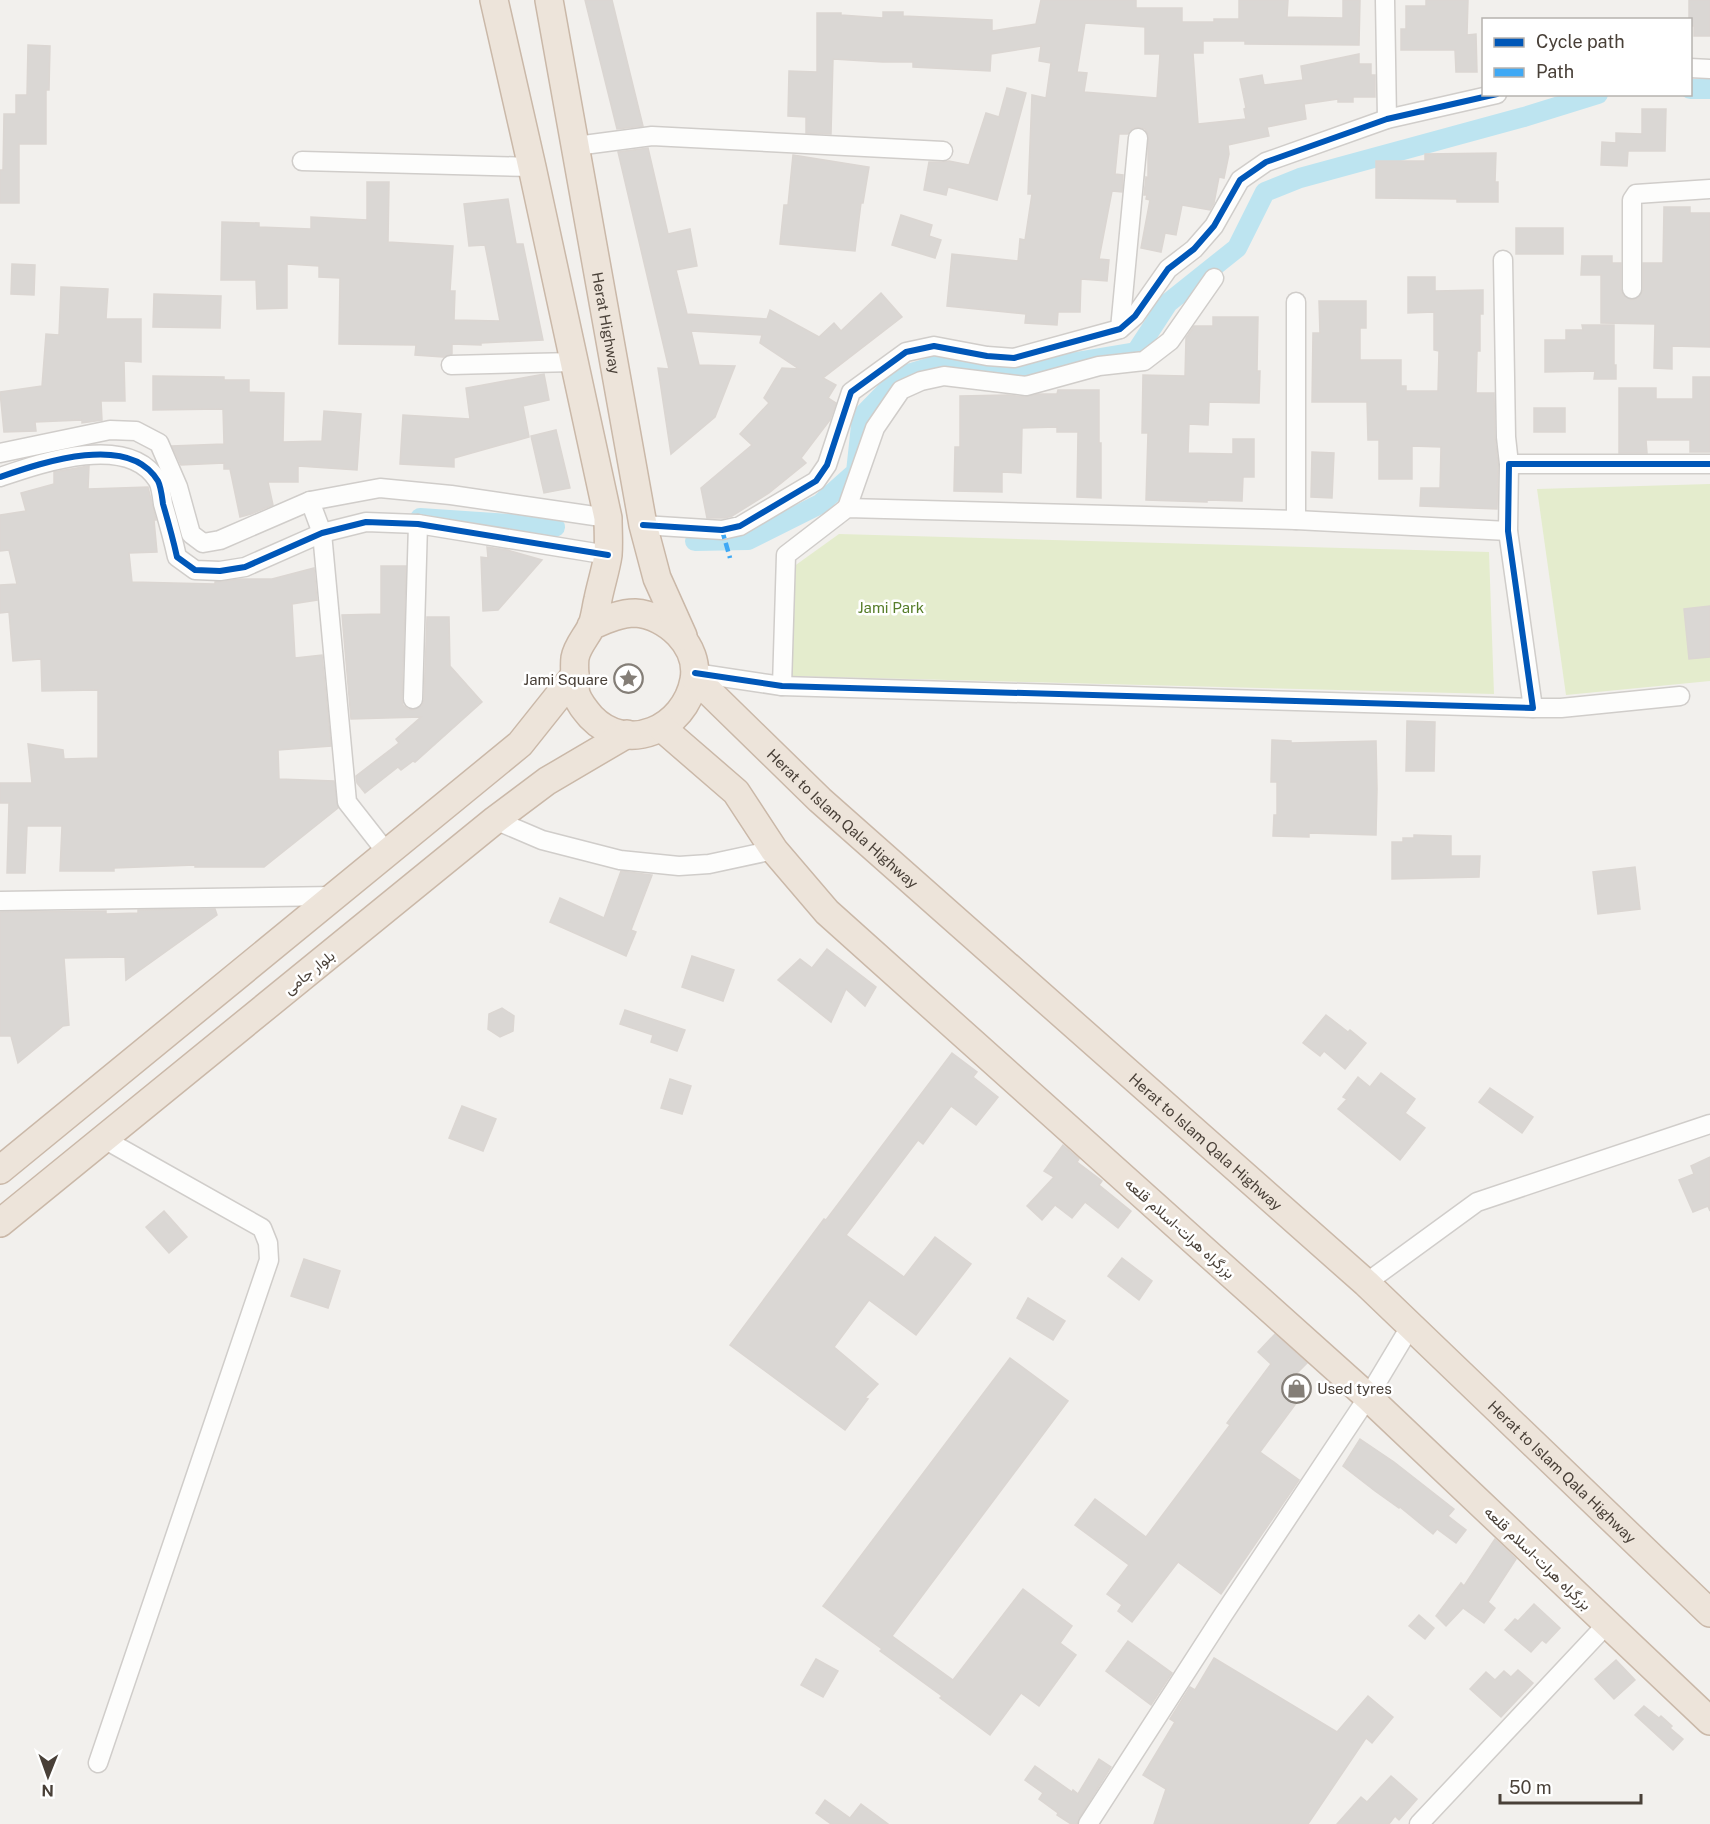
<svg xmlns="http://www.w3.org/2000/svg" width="1710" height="1824" viewBox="0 0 1710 1824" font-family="'Public Sans',Vazirmatn,sans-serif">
	<rect width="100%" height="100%" fill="#f2f0ed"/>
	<g fill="#e4eccd">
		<path d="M1710 484V681L1566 695 1537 489Z"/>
		<path d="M839 534 1489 552 1494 694 791 676 793 567Z"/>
	</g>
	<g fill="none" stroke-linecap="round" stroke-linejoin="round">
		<g stroke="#bde4f0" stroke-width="20">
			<path d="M1690 89H1710"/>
			<path d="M420 518 555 527"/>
			<path d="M695 541 748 540 820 504 856 472 862 416 901 376 948 362 1017 372 1136 352 1168 303 1237 248 1265 192 1300 178 1524 117 1598 94"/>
		</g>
	</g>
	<g fill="#dad7d4" stroke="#dbd6d2" stroke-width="1.5" fill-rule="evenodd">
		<path d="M585 0H612L643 126 617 129Z"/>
		<path d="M1041 0H1136V8H1182V22H1214V19H1239V0H1288L1287 17 1343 18V0H1360L1359 45 1245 44V41H1203V53H1193L1198 124 1246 119 1244 109 1246 108 1240 79 1262 75 1264 85 1303 80 1301 66 1359 54V64H1371V75H1375V97H1353V102H1338V99L1304 104 1306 119 1267 127 1269 136 1228 145 1229 154 1224 178 1219 177 1214 203 1210 210 1182 205 1176 235 1165 233 1161 252 1141 248 1150 200 1146 199 1147 195H1144L1146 177 1148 178V134L1145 129 1138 127 1133 128 1128 134H1119L1115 174 1123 175 1122 192 1112 191 1099 259 1109 260 1107 281 1081 279 1080 312H1058L1057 325 1025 323 1026 314 947 306 952 254 1018 261 1020 239 1025 240 1032 194H1028L1032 95 1046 98 1051 63 1039 61 1041 46 991 54 990 71 913 67V62H883L833 59 831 134 806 133V117L788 116 789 71 817 72V13H841V15L883 18V12H903V16L992 20V31L1036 24ZM1085 23 1145 27V54H1160L1157 98 1084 92 1087 73 1077 72Z"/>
		<path d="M1426 0H1468L1467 35 1476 34 1477 72H1456L1455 50H1401V29H1406V6H1426Z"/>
		<path d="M1689 0H1710V36H1694V26H1690V20H1689Z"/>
		<path d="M28 45 50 46 49 90H46V144H19V203H0V170H3L4 114H16V95H27Z"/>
		<path d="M1007 88 1026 93 997 200 948 187 946 195 924 190 929 162H942L949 161 969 165 986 113 999 117Z"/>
		<path d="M1642 109H1666L1665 151H1628L1627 166 1601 165 1602 142 1616 143V133L1642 134Z"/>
		<path d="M648 148 668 234 690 229 697 266 676 270 687 314 767 319 770 310 819 337 834 323 841 331 881 293 902 317 823 378 836 385 828 398 836 403 830 420 801 458 806 463 769 493 732 516 724 518H707L701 488 752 445 740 434 769 403 764 398 782 368 799 369 760 343 762 335 691 331 699 365 735 366 715 417 671 454 658 368 669 369 618 152Z"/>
		<path d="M1496 153 1495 182H1498V202H1457V199L1376 198V161H1425V154Z"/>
		<path d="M793 155 869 167 863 203H861L855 251 780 244 784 205H788Z"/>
		<path d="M367 182H389L388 242 453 246 450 291H455L454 320 500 321 485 245 469 246 464 204 508 199 516 244H523L543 340 481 343V345L452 344V354L443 357 415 355 416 345 339 344 340 278 319 277V266L287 264V308L257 309 256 280H221L222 222 259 223V227L311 229V217L367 220Z"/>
		<path d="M1664 207H1690V213H1710V347L1672 346V369L1654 368 1655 324 1601 323V275H1581L1582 256H1612V263H1621V289L1623 295 1631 300 1638 298 1643 290V263H1663Z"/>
		<path d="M901 215 932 225 929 236 941 240 935 258 892 245Z"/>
		<rect x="1516" y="228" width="47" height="26"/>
		<path d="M12 264 35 265 34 295 11 294Z"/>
		<path d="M1408 277H1435V291L1483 290V314H1480V351H1477L1476 393H1494L1495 437 1498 465 1497 509 1420 506 1421 488H1440L1441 447 1412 446V479H1379V440H1368L1367 402H1312L1313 333H1320L1319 301H1366V328H1360V360H1401V386H1406V391H1438L1439 351 1434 350V312L1408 313Z"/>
		<path d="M61 287 108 289 106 319H141V362L124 361 125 401H101L102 420 82 423V420L35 422 36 431 4 432 0 392 42 386 46 334 59 335Z"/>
		<path d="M154 294 221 296 220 328 153 327Z"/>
		<path d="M1213 317H1258L1257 371H1260L1259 403 1209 402 1208 425 1189 424 1188 453 1233 454V439H1254V477H1243L1242 501 1207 500V502L1146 500 1148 433H1142L1143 375 1185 376 1186 338 1194 326H1213Z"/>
		<path d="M1582 325H1614V365H1616V379H1594L1595 371 1545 372V340H1566V330H1583Z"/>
		<path d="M544 374 549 400 523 406 529 437 454 458V467L400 464 403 415 470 419 466 388Z"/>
		<path d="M153 376 224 377V380H249V392L284 393 283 442 322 441 324 411 361 414 357 470 298 466V482H268L273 505 251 514 240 517 230 469H224V463L181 465 172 446 224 444 223 409 153 410Z"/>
		<path d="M1693 377H1710V452H1690V440H1646L1647 453H1619V388H1656V399H1693Z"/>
		<path d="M1058 390H1099V443H1101V498L1077 497 1078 432H1057V427L1022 428 1021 473 1002 472V492L954 491 955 447H960V396L1008 395 1025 397 1039 394H1057Z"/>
		<rect x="1534" y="408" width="31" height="24"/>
		<path d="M556 430 570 488 544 493 531 436Z"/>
		<path d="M1312 452 1334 453 1332 498 1311 497Z"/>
		<path d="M89 466 88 489 148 487 156 520H154L157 552 129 553 132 582 215 584V582L241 579H272L314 568 317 600 292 604 295 658 322 655 331 746 278 750 279 779 334 781 338 808 264 867H195V865L114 868V871H60L62 826H27L25 873H7L9 803H0V783H32L28 744 63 750 64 759 98 758V690L42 691 41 659 13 661 9 612 0 613V585L17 584 9 550 0 551V515L26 511 21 493 54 484V472Z"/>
		<path d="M487 547 507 550 542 560 498 610 483 611 481 557 488 558Z"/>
		<path d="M381 566H406L402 699 403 705 408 709 413 710 422 705 424 700 427 617H449L450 666 482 702 415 762 413 761 401 770 398 767 365 793 357 783 356 776 399 743 396 739 421 717 351 719 342 615 381 614Z"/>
		<path d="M1710 606V657L1689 659 1684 609Z"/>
		<path d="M1407 721 1435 722 1434 771H1406Z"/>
		<path d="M1272 740 1291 741V743L1376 741 1377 789 1376 835 1309 833V837L1273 836 1274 815H1277V782H1271Z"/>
		<path d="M1414 835 1451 836V856H1480L1479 877 1392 879V842H1403V838H1414Z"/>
		<path d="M1635 867 1640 909 1598 914 1593 872Z"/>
		<path d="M621 871 652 875 631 930 636 932 626 956 550 922 560 898 604 918Z"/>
		<path d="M215 909 217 915 126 980 125 957 64 958 69 1025 63 1026 18 1063 11 1036H0V912L106 911V914L138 913V910Z"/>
		<path d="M827 949 876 987 865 1006 846 989 831 1022 778 980 800 959 812 968Z"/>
		<path d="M692 956 734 970 723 1001 682 987Z"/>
		<path d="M502 1008 514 1016 513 1031 500 1037 488 1029 489 1014Z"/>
		<path d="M625 1010 685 1030 677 1051 651 1042 653 1035 620 1024Z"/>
		<path d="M1326 1015 1348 1032 1350 1030 1366 1043 1345 1069 1324 1051 1320 1056 1303 1043Z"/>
		<path d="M952 1053 977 1072 973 1077 998 1097 976 1125 951 1106 923 1144 918 1140 846 1235 904 1277 935 1237 971 1264 916 1335 869 1300 834 1347 878 1384 865 1398 868 1399 845 1430 730 1345 824 1219 826 1220Z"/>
		<path d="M1381 1073 1415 1099 1405 1113 1425 1128 1400 1160 1338 1109 1347 1099 1343 1097 1358 1077 1370 1087Z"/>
		<path d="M670 1079 691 1086 682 1114 661 1108Z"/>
		<path d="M1490 1088 1533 1117 1522 1133 1479 1102Z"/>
		<path d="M462 1106 496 1119 483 1151 449 1138Z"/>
		<path d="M1063 1145 1079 1159 1077 1162 1102 1181 1099 1185 1131 1211 1118 1228 1085 1202 1072 1218 1055 1205 1042 1220 1027 1206 1054 1177 1044 1171Z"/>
		<path d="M1710 1157V1211L1708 1206 1693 1212 1679 1180 1694 1174 1691 1166Z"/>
		<path d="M164 1211 187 1237 169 1253 146 1227Z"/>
		<path d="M1122 1258 1152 1281 1139 1300 1108 1276Z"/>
		<path d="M304 1259 340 1271 328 1308 291 1296Z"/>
		<path d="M1028 1298 1065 1321 1053 1340 1017 1318Z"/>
		<path d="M1275 1334 1307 1363 1291 1379 1306 1390 1260 1452 1299 1480 1221 1594 1178 1562 1132 1622 1118 1611 1122 1605 1107 1594 1129 1565 1075 1525 1095 1499 1146 1537 1230 1425 1227 1423 1271 1364 1258 1352Z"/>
		<path d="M1010 1358 1068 1401 892 1636 953 1680 1023 1589 1072 1626 1060 1643 1076 1655 1039 1706 1021 1693 990 1735 940 1698 942 1696 880 1651 882 1649 823 1606Z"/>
		<path d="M1360 1439 1394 1462 1454 1509 1448 1516 1466 1530 1456 1543 1437 1529 1433 1534 1400 1507 1399 1508 1375 1491 1343 1466Z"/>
		<path d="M1495 1539 1516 1559 1488 1602 1495 1608 1484 1623 1463 1608 1446 1626 1436 1616 1461 1583 1464 1586Z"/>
		<path d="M1534 1604 1560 1628 1546 1643 1542 1640 1531 1652 1505 1630 1515 1619 1518 1621Z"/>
		<path d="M1419 1615 1434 1628 1425 1639 1409 1626Z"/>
		<path d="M1128 1641 1172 1673 1151 1705 1106 1671Z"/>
		<path d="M1214 1658 1337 1732 1368 1696 1393 1717 1372 1743 1366 1738 1308 1824H1154L1166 1789 1143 1775 1175 1722 1170 1719 1190 1687 1195 1690Z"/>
		<path d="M816 1659 838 1671 823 1697 801 1685Z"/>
		<path d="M1616 1660 1635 1680 1614 1699 1595 1679Z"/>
		<path d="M1518 1670 1533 1683 1501 1717 1470 1689 1486 1672 1495 1680 1504 1671 1511 1677Z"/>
		<path d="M1644 1706 1659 1718 1661 1716 1672 1726 1670 1728 1683 1739 1673 1750 1635 1715Z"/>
		<path d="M1099 1759 1111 1767 1079 1818 1077 1824H1071L1057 1815 1058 1813 1039 1799 1043 1793 1025 1780 1035 1766 1072 1792 1073 1790 1078 1794Z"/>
		<path d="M1391 1776 1417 1799 1399 1820 1395 1816 1389 1824H1337L1361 1797 1367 1802Z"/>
		<path d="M825 1800 850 1818 861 1804 888 1824H831L816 1813Z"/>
	</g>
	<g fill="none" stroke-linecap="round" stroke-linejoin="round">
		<defs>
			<g id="minor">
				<path d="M1385 0 1387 119"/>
				<path d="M1690 68 1710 69"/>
				<path d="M576 146 652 136 943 151"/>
				<path d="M302 161 532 167"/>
				<path d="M1503 260 1506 437 1509 464"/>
				<path d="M1632 289V200L1636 194 1710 189"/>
				<path d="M1120 329 1138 138"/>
				<path d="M451 365 575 362"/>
				<path d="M0 453 110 430 136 431 159 443 178 487 191 534 203 543 220 540 310 501 380 488 451 495 608 518"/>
				<path d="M0 477C41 463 129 432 158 481 161 487 162 497 163 504 168 521 173 539 177 557L195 570 220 571 245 567 322 533 366 522 418 524 608 555"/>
				<path d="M310 501 322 533 347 802 387 853"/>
				<path d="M847 508 875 428 901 390 921 381 944 376 1026 386 1099 366 1144 361 1170 341 1214 278"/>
				<path d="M1296 520V302"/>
				<path d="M643 525 722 530 740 526 816 481 827 465 851 392 906 352 934 346 987 356 1014 358 1120 329 1135 316 1168 269 1194 249 1214 226 1240 180 1266 162 1387 119 1497 94"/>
				<path d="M695 673 782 686 1533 708 1508 531 1509 464H1710"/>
				<path d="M782 686 786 555 847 508 1296 520 1508 531"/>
				<path d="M413 699 418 524"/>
				<path d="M1533 708H1561L1680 696"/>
				<path d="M495 820 542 840 620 860 679 866 709 864 774 850"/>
				<path d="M0 901 335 896"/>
				<path d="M1366 1283 1477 1202 1710 1124"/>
				<path d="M98 1763 269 1260 268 1243 262 1228 104 1139"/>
				<path d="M1088 1824 1223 1615 1368 1397 1410 1327"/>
				<path d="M1419 1824 1607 1624"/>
			</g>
			<g id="highway">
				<path d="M494 0 532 167 608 518C608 530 609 543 608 555 606 569 601 584 598 599 596 607 595 617 592 625 587 636 577 646 575 658 574 665 575 674 575 681 575 685 575 690 576 694 579 703 585 710 591 717 627 755 685 729 694 680 700 646 667 615 635 613 620 613 605 620 591 626"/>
				<path id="s1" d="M549 0 643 525 657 578 683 636"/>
				<path id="s2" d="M695 678 820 800 1366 1283 1710 1613"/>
				<path d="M662 728 736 792 774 850 827 912 1368 1397 1710 1721"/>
				<path d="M0 1170 520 744 575 675"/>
				<path d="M0 1223 495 820 547 781 627 734"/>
			</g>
		</defs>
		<use href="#minor" stroke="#d0cdca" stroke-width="21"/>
		<use href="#highway" stroke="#cab8a8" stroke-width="30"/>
		<use href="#minor" stroke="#fdfdfc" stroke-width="18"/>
		<use href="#highway" stroke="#ede4da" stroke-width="27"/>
		<path stroke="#3fa9f5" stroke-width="4.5" stroke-dasharray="9 4.5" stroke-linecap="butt" d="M722 530 730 558"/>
		<defs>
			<g id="cycleway">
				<path d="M0 477C41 463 129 432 158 481 161 487 162 497 163 504 168 521 173 539 177 557L195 570 220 571 245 567 322 533 366 522 418 524 608 555"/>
				<path d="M643 525 722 530 740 526 816 481 827 465 851 392 906 352 934 346 987 356 1014 358 1120 329 1135 316 1168 269 1194 249 1214 226 1240 180 1266 162 1387 119 1497 94"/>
				<path d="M695 673 782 686 1533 708 1508 531 1509 464H1710"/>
			</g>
		</defs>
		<use href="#cycleway" stroke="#fff" stroke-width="10"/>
		<use href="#cycleway" stroke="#0057b8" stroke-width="6"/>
	</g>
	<defs>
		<symbol id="sight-ring" viewBox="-11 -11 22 22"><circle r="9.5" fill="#fff" stroke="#847e77" stroke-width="1.5"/><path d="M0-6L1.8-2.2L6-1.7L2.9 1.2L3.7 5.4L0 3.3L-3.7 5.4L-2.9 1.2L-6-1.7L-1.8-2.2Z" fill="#847e77"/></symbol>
		<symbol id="shop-ring" viewBox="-11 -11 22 22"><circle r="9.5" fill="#fff" stroke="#847e77" stroke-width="1.5"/><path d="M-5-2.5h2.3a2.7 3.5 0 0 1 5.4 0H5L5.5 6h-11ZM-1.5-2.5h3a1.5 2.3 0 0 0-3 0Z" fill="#847e77"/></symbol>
	</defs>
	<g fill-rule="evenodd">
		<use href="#sight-ring" x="612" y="662" width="33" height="33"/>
		<use href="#shop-ring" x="1280" y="1372" width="33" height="33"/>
	</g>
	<g text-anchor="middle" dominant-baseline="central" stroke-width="5" stroke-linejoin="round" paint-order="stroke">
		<g font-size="15" fill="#494038" stroke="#fff">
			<text stroke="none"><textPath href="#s1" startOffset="328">Herat Highway</textPath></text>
			<text stroke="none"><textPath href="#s2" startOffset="204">Herat to Islam Qala Highway</textPath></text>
			<text transform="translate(309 972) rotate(-39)">بلوار جامی</text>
			<text stroke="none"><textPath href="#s2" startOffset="690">Herat to Islam Qala Highway</textPath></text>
			<text transform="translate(1180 1228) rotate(42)">بزرگراه هرات-اسلام قلعه</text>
			<text stroke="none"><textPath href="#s2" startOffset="1176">Herat to Islam Qala Highway</textPath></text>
			<text transform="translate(1538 1558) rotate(44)">بزرگراه هرات-اسلام قلعه</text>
		</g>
		<g font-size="15" fill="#567d29" stroke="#fff">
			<text x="891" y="607">Jami Park</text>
		</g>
		<g font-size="15" fill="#494038" stroke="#fff" text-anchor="end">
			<text x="608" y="679">Jami Square</text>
			<text x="1317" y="1388" text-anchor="start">Used tyres</text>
		</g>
	</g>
	<rect x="1482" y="18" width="210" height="78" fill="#ffffff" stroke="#b6b3af" stroke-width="1.5"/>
	<rect x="1494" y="38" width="30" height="9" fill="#0057b8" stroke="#b6b3af" stroke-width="1.5"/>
	<text x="1536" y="48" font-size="18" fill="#494038">Cycle path</text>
	<rect x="1494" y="68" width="30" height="9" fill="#3fa9f5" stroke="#b6b3af" stroke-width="1.5"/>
	<text x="1536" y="78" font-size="18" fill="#494038">Path</text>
	<g transform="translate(48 1776) rotate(181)" stroke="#ffffff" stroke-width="4.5" paint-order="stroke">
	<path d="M0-4.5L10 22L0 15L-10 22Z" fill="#494038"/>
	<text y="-9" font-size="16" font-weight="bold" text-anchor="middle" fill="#494038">N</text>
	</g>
	<path d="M1500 1794v9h141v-9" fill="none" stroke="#494038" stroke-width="3"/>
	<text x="1509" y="1794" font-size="18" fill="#494038" stroke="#ffffff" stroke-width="4.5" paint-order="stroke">50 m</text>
</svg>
